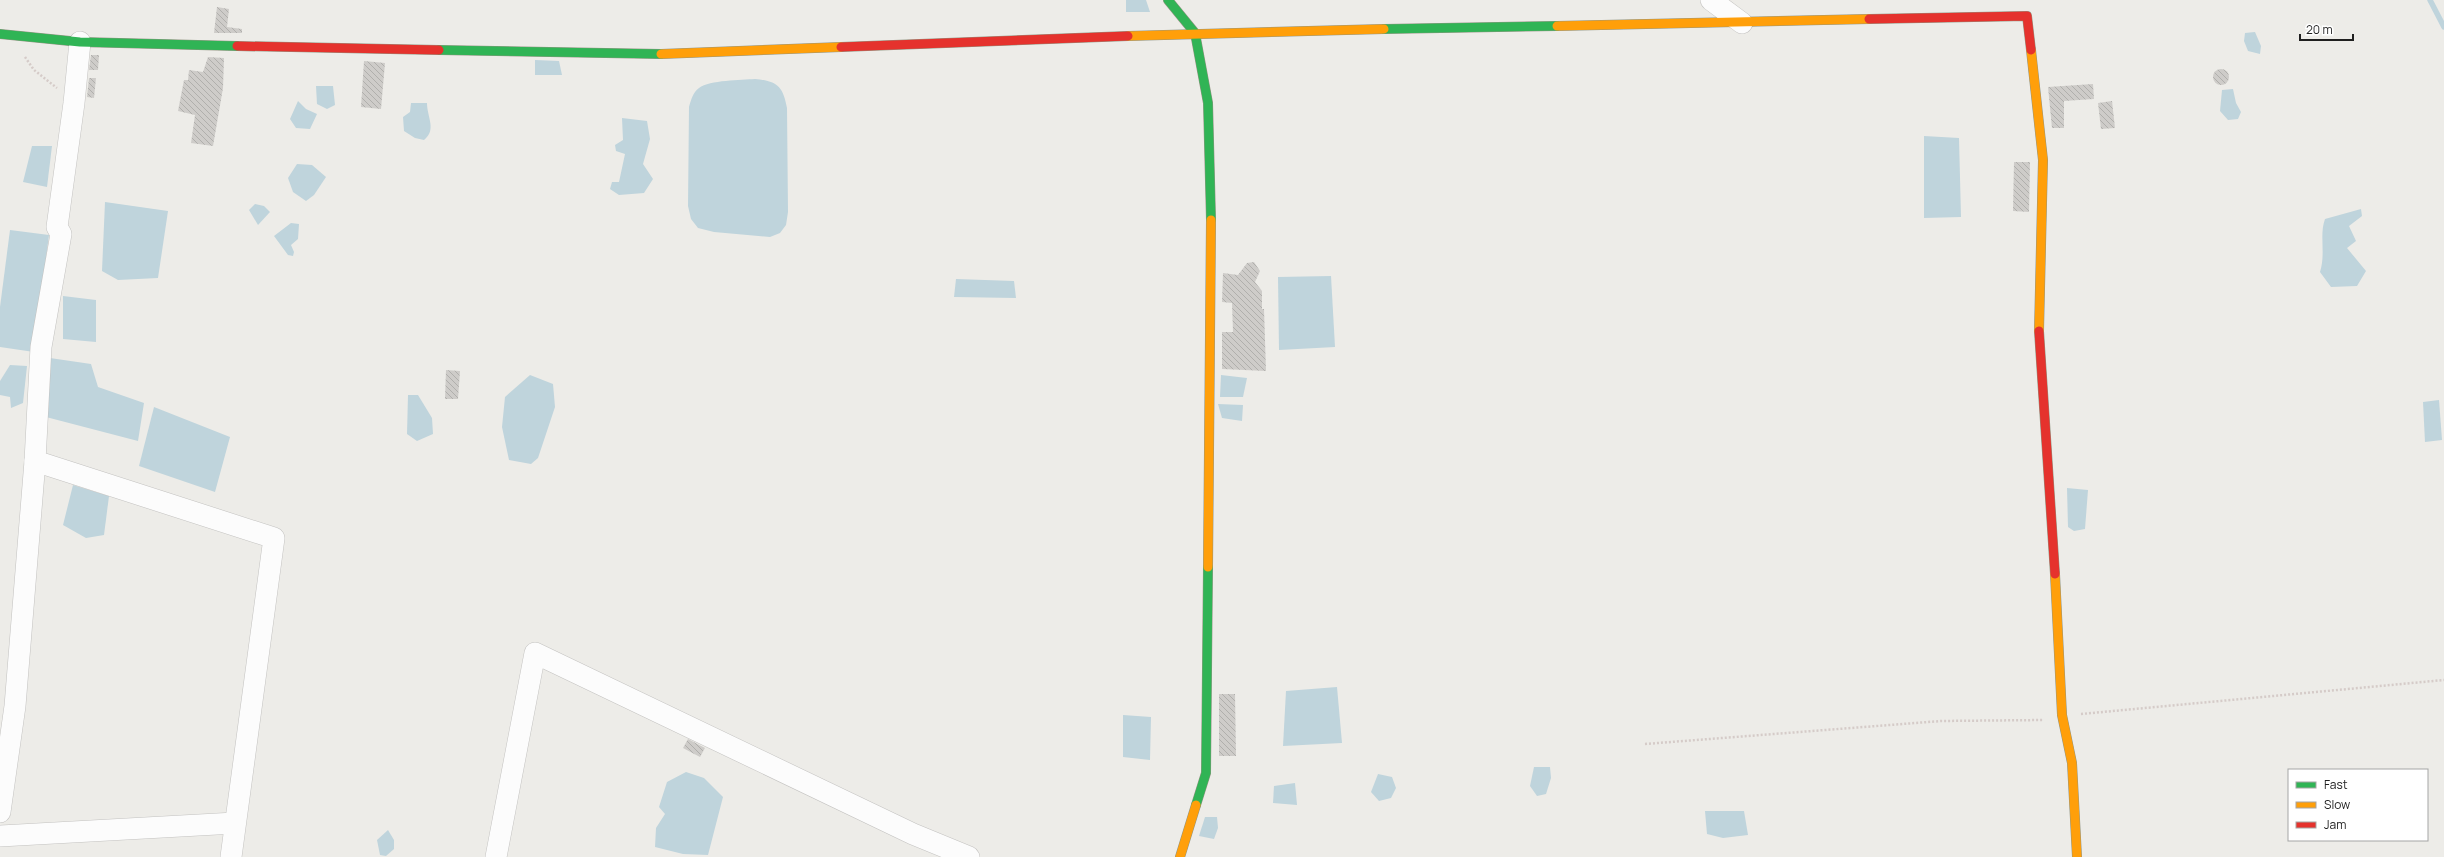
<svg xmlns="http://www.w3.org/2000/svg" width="2444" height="857" viewBox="0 0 2444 857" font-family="Manrope,sans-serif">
	<defs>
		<pattern id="building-back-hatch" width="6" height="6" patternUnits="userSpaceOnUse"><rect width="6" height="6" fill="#ceccc9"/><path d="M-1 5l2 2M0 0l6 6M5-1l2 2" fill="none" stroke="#b0afac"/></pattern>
	</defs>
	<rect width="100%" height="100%" fill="#edece8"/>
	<g fill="#bfd4dc">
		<path d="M1126 0H1146L1150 12H1126Z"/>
		<path d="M2255 32 2261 46 2260 54 2248 51 2244 41 2245 33Z"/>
		<path d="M535 60 559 61 562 75H535Z"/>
		<path d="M755 79C777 81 783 86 787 108L788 212 786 225 780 233 770 237 714 232 698 228 691 219 688 206 689 107C691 100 693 92 699 88 710 80 741 80 755 79Z"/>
		<path d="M316 86H333L335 105 327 109 317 104Z"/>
		<path d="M2233 89 2236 103 2241 112 2238 119 2228 120 2220 111 2222 90Z"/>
		<path d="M298 101 306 109 317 114 310 129 296 128 290 119Z"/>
		<path d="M411 103H427C427 117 437 130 424 140L415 138 404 131 403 117 410 112Z"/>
		<path d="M622 118 647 121 650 139 643 164 653 179 644 193 619 195 610 189 612 182H619L625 154 616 151 615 145 623 140Z"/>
		<path d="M1924 136 1959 138 1961 217 1924 218Z"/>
		<path d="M32 146H52L47 187 23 182Z"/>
		<path d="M297 164 312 165 326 177 314 195 306 201 293 192 288 178Z"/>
		<path d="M105 202 168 211 158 278 118 280 102 271Z"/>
		<path d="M255 204 264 206 270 212 258 225 249 210Z"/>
		<path d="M2361 209 2362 216 2349 226 2356 241 2347 248 2366 271 2357 286 2331 287 2320 272C2326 253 2319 235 2325 219Z"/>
		<path d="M291 223 299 224 298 239 291 245 294 252 293 256 288 255 274 236Z"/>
		<path d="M10 230 49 235 34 352 0 347V307Z"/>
		<path d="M1331 276 1335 347 1279 350 1278 277Z"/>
		<path d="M956 279 1014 281 1016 298 954 297Z"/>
		<path d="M63 296 96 300V342L63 339Z"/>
		<path d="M50 358 91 364 98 387 144 403 138 441 46 417Z"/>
		<path d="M10 365 27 366 23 403 11 408 10 397 0 395V381Z"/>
		<path d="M530 375 553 384 555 407 538 458 531 464 509 460 502 427 505 397Z"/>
		<path d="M1221 375 1247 378 1243 397H1220Z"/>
		<path d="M408 395H418L432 418 433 434 417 441 407 434Z"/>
		<path d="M2439 400 2442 440 2425 442 2423 402Z"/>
		<path d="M1218 404 1243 405 1242 421 1222 418Z"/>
		<path d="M154 407 230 437 215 492 139 466Z"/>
		<path d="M73 485 109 496 104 535 86 538 63 525Z"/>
		<path d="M2067 488 2088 490 2085 529 2074 531 2068 527Z"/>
		<path d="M1337 687 1342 743 1283 746 1286 691Z"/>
		<path d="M1123 715 1151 717 1150 760 1123 757Z"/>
		<path d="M1534 767H1550L1551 778 1546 794 1537 796 1530 786Z"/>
		<path d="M686 772 704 778 723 797 708 855 683 854 655 847 656 828 665 814 659 807 667 782Z"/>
		<path d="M1378 774 1392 777 1396 788 1391 798 1379 801 1371 792Z"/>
		<path d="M1295 783 1297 805 1273 803 1274 786Z"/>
		<path d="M1705 811H1744L1748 835 1723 838 1707 834Z"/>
		<path d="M1205 817H1217L1218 828 1214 839 1199 836Z"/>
		<path d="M388 830 394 840V849L386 856 380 855 377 840Z"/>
	</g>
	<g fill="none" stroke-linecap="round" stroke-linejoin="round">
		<path stroke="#bfd4dc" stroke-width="5.5" d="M2430 0 2444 27"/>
	</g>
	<g fill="url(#building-back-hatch)">
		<path d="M217 7 229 9 227 27 242 29V33H214Z"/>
		<path d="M91 55H99L98 70H89Z"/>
		<path d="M208 57 224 58 223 88 213 146 191 143 195 115 178 111 184 80H188L189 70 203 72Z"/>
		<path d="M364 61 385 63 381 109 361 107Z"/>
		<circle cx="2221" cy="77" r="8"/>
		<path d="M89 78H96L94 98 87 97Z"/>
		<path d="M2093 84 2094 99 2064 101V128H2052L2048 87Z"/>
		<path d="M2112 101 2115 128 2101 129 2098 103Z"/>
		<path d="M2014 162H2030L2029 212 2013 211Z"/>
		<path d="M1254 262 1260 271 1255 282 1262 291V309H1264L1266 371 1222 369V332H1233L1232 303 1222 302 1223 273 1238 275 1247 263Z"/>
		<path d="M446 370 460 371 458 399H445Z"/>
		<path d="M1219 694H1235L1236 756H1219Z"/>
		<path d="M688 739 705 748 700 757 683 748Z"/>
	</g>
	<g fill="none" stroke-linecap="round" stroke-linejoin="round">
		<defs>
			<g id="street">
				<path d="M1711 0 1742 23"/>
				<path d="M35 461 274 538 231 857"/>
				<path d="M0 812 15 706 35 461 41 347 61 234 57 227 74 103 80 42"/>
				<path d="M0 836 235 823"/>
				<path d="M496 857 535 653 913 834 969 857"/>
			</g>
			<g id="fast">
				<path d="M1168 0 1195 33 1208 103 1211 220"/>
				<path d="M1384 29 1557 26"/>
				<path d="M0 34 80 42 237 46"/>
				<path d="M439 50 661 54"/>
				<path d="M1196 805 1206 773 1208 567"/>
			</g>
			<g id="slow">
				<path d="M1557 26 1869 19"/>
				<path d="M1128 36 1384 29"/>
				<path d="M2031 50 2043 160 2039 331"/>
				<path d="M661 54 841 47"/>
				<path d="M1208 567 1211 220"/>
				<path d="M2055 574 2062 715 2072 763 2077 857"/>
				<path d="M1180 857 1196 805"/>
			</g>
			<g id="jam">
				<path d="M1869 19 2027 16 2031 50"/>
				<path d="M237 46 439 50"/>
				<path d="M841 47 1128 36"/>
				<path d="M2039 331 2055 574"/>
			</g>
		</defs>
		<use href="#street" stroke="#c3c2c0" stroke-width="22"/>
		<use href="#fast" stroke="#929582" stroke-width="10"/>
		<use href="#slow" stroke="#929582" stroke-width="10"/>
		<use href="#jam" stroke="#929582" stroke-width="10"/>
		<g stroke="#d5cbc8" stroke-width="2.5" stroke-dasharray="2 2" stroke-linecap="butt">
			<path d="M25 57 34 70 57 88"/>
			<path d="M2081 714 2444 680"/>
			<path d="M1645 744 1941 721 2044 720"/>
		</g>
		<use href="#street" stroke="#fcfcfc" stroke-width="21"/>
		<use href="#fast" stroke="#30b455" stroke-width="9"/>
		<use href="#slow" stroke="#ff9f0a" stroke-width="9"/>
		<use href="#jam" stroke="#e5322d" stroke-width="9"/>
	</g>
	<rect x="2288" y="769" width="140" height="72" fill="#ffffff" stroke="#a5a5a5"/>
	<rect x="2296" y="782" width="20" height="6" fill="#30b455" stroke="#a5a5a5"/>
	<text x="2324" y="789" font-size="12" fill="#1f1f1f">Fast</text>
	<rect x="2296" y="802" width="20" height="6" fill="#ff9f0a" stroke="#a5a5a5"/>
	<text x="2324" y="809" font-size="12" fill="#1f1f1f">Slow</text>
	<rect x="2296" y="822" width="20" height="6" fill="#e5322d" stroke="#a5a5a5"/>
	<text x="2324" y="829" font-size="12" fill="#1f1f1f">Jam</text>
	<path d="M2300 34v6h53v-6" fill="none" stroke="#1f1f1f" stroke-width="2"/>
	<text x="2306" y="34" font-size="12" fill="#1f1f1f" stroke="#ffffff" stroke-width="3" paint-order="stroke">20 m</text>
</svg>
